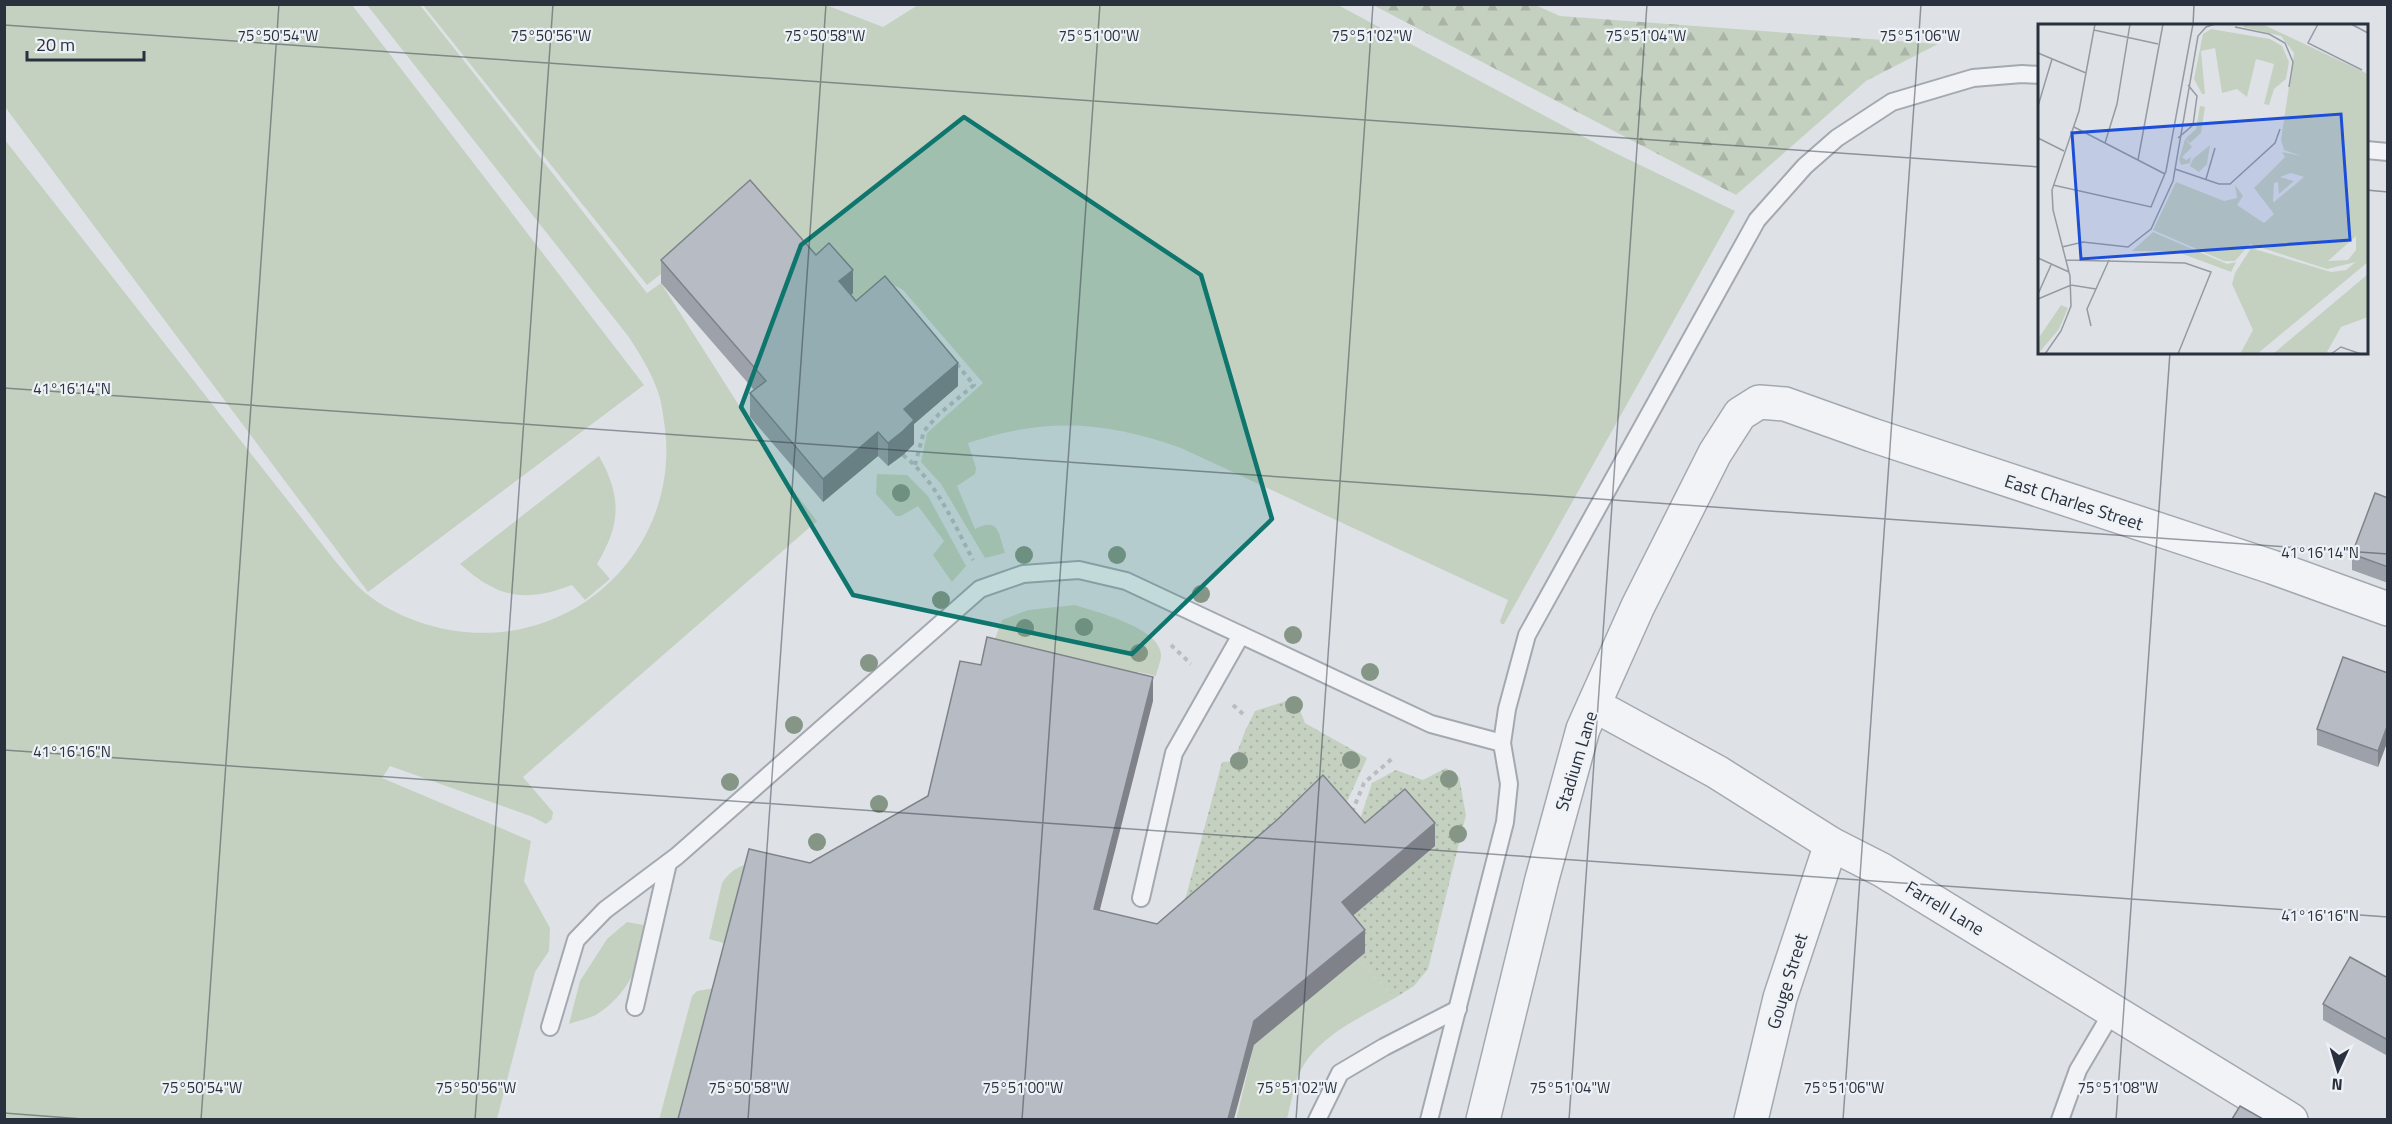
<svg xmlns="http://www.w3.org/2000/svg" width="2392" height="1124" viewBox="0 0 2392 1124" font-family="'Titillium Web',sans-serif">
	<defs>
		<pattern id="forest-firs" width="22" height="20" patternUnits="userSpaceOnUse" patternTransform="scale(1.5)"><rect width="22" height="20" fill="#c5d1c0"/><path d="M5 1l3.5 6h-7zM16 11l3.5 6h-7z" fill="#a9b4a6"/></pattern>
		<pattern id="park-dots" width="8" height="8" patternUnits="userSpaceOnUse" patternTransform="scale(1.5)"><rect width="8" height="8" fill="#c5d1c0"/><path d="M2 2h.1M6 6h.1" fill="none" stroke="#a9b4a6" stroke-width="1.8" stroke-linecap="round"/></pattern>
	</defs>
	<rect width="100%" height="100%" fill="#dee2e7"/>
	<g fill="#c5d1c0">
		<path d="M5 4 352 5 644 385 368 592 5 107Z"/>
		<path d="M367 5H420L647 293 661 283 793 490 817 521 523 777 553 812 552 819 546 824 533 817 390 766 382 778 531 841 524 881 550 928 549 951 535 972 497 1119H5V140L336 562C346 573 356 586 368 595 395 616 432 629 465 632 582 643 679 545 665 428 663 416 662 403 658 392 651 372 640 354 628 336Z"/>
		<path d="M423 5H826L883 27 918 5H1338L1603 147 1735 211 1504 624H1501L1500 621 1508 600 1181 448C1105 421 1045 417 968 443L976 468 975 474 957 486 975 529C1000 517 998 533 1005 553L985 558 941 484 921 462 927 433 983 383 903 290C882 277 875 291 859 304L850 296 852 293 750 204 647 285Z"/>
		<path d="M599 456C622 497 621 524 597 564L610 579 585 600 572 585C524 603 498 598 460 564Z"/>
		<path d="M877 474 907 475 928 496 966 566 952 582 933 555 944 541 918 506 901 516H896L876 494Z"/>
		<path d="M1075 605C1097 612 1157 627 1161 653 1162 659 1157 670 1156 676L1138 672 1131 695 987 660 1002 620 1028 610Z"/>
		<path d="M760 862 727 944 709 939 722 883C732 868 742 864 760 862Z"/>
		<path d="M627 922 643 925 648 933C638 968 628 994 596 1015 588 1019 577 1021 569 1024L580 981 607 939Z"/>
		<path d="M1357 959 1395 998C1360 1018 1312 1038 1297 1079 1293 1092 1290 1106 1287 1119L1236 1120 1254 1045Z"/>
		<path d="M715 988 681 1119 659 1120 692 996 697 991Z"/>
	</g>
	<path fill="url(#forest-firs)" d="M1373 5H1535L1560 16 1938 44 1866 81 1736 195Z"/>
	<g fill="url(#park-dots)">
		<path d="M1295 698 1305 723 1367 758 1340 817 1178 926 1222 762 1234 761 1245 731 1255 711Z"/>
		<path d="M1446 768 1459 777 1466 815 1428 969 1414 986 1395 998 1357 959 1342 925 1355 834 1372 783 1396 770 1423 780Z"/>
	</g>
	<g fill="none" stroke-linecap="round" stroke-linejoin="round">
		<defs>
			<g id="service">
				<path d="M2366 150 2388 152"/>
				<path d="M1141 898 1174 753 1241 635"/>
				<path d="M635 1007 668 863"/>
				<path d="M550 1027 576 940 605 910 677 856 980 589 1023 574 1079 570 1126 581 1431 724 1502 743"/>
				<path d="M1317 1120 1340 1073 1384 1047 1458 1009"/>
				<path d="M1429 1120 1505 822 1509 784 1502 743 1507 709 1527 635 1757 220 1805 166 1837 138 1892 102 1973 78 2022 74 2040 75"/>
				<path d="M2060 1120 2078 1070 2114 1009"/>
			</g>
			<g id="minor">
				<path d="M1594 705 1717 772 1831 844 1882 870 2291 1120"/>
				<path d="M1483 1120 1542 879 1583 729 1638 606 1715 453 1740 414 1759 402 1785 404 1872 435 2272 567 2388 609"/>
				<path d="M1751 1120 1780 998 1831 844"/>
			</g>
		</defs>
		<use href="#service" stroke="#a4a9b1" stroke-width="20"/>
		<use href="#minor" stroke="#a4a9b1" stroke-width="36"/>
		<g stroke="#b9bdc2" stroke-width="4" stroke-dasharray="4.5 4.5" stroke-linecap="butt">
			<path d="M903 455C936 481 954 524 973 560"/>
			<path d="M915 465 924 431 939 414 974 385 956 363"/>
			<path d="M1171 645 1191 664"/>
			<path d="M1233 705 1244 715"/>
			<path d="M1352 812 1364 783 1394 757"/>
		</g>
		<use href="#service" stroke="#f1f3f6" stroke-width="16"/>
		<use href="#minor" stroke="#f1f3f6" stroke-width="33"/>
	</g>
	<g fill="#869686">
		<circle cx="901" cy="493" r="9"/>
		<circle cx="1024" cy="555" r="9"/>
		<circle cx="1117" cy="555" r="9"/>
		<circle cx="1201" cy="594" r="9"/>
		<circle cx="941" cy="600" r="9"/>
		<circle cx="1084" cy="627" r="9"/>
		<circle cx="1025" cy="628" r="9"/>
		<circle cx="1293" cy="635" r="9"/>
		<circle cx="1139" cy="653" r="9"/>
		<circle cx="869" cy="663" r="9"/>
		<circle cx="1370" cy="672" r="9"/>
		<circle cx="1294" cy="705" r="9"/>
		<circle cx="794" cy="725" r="9"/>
		<circle cx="1351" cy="760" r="9"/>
		<circle cx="1239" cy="761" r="9"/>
		<circle cx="1449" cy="779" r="9"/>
		<circle cx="730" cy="782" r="9"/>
		<circle cx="879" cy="804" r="9"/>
		<circle cx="1458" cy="834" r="9"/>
		<circle cx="817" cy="842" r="9"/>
	</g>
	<g fill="#9da1a9">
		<path d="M816 255 853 293 851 295 856 301 958 386 914 424V444L903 455 888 466 878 456 823 502 750 417V393L754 390 661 283V260Z"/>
		<path d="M2388 498V583L2352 570V554Z"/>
		<path d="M2388 673V740L2378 767 2317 745V729Z"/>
		<path d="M2388 978V1052L2386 1055 2323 1020V1004Z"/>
	</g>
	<g fill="#7f8389">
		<path d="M853 270V293L839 305V281Z"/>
		<path d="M958 363V386L914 424V444L903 455 888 466V443L904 409Z"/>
		<path d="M878 432V456L823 502V479Z"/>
		<path d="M1153 677V701L1094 933V909Z"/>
		<path d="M2388 724V740L2378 767V751Z"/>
		<path d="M1435 823V846L1342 925V902Z"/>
		<path d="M1365 930V953L1254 1045 1234 1119H1228L1254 1021Z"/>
		<path d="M2388 1036V1052L2386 1055V1039Z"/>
	</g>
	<g fill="#b6bbc4" stroke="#7f8389" stroke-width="1.5">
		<path d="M750 180 816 255 829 243 853 270 839 281 856 301 885 276 958 363 904 409 914 420 903 431 888 443 878 432 823 479 750 393 766 381 661 260Z"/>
		<path d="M2375 493 2388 498V567L2352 554Z"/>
		<path d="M987 637 1153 677 1094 909 1157 924 1277 820 1323 775 1365 823 1405 789 1435 823 1342 902 1365 930 1254 1021 1228 1119H678L749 849 810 863 928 796 960 661 981 665Z"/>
		<path d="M2343 657 2388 673V724L2378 751 2317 729Z"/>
		<path d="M2350 957 2388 978V1036L2386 1039 2323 1004Z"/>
		<path d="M2240 1106 2263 1119H2232Z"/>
	</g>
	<path fill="#0f766e" fill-opacity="0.2" stroke="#0f766e" stroke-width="4.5" stroke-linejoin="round" d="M964 117 1201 275 1272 519 1132 654 853 595 741 407 801 245Z"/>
	<path fill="none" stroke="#28313d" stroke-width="1.5" stroke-opacity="0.45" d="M4 16 5 4M4 25 2040 167M2193 26 2194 4M2366 190 2388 192M4 388 2388 554M4 750 2388 917M4 1113 96 1120M201 1120 279 4M475 1120 553 4M748 1120 826 4M1022 1120 1100 4M1296 1120 1373 4M1569 1120 1647 4M1843 1120 1921 4M2116 1120 2170 352"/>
	<g text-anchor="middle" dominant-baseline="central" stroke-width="4.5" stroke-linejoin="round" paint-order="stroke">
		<g font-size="18" fill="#28313d" stroke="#eef1f5">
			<text transform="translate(2074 502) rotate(18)">East Charles Street</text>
			<text transform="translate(1576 761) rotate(-73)">Stadium Lane</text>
			<text transform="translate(1945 908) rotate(31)">Farrell Lane</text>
			<text transform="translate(1787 981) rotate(-73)">Gouge Street</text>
		</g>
	</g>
	<g transform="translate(2038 24)">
		<rect width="330" height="330" fill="#dee2e7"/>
		<path d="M207 0H224L330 50V229L318 238 289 245 212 220 197 237H186L115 206 138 158 186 177 199 174 197 161 205 172 199 181 226 199 236 190 216 164 247 133 244 128 263 132 246 126 243 116 256 29 243 12 205 3ZM253 149 266 153 236 178 286 235 235 177 236 159 240 158 241 170 256 157 242 153ZM318 212V226L310 236 290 237ZM173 5 232 15 244 22 251 38 248 55 236 65 231 81 226 80 236 40 218 35 209 73 199 65 184 69 177 24 163 27 167 70H164L156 55 165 10ZM162 82 167 83 163 109 152 119 147 115 158 105Z" fill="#c5d1c0" fill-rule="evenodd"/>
		<path d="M115 208 189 240 198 238 193 248 137 227H94ZM213 224 293 248 308 246 330 228V238L219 330H202L215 306 194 260 197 249ZM330 250V293L303 303 288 330H235ZM23 281 30 284 21 305 0 330V315Z" fill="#c5d1c0"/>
		<path d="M147 115 154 123 144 133 148 136 153 133 152 139 143 141 141 136ZM172 121 169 140 161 148 152 142 155 135Z" fill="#c5d1c0"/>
		<path fill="none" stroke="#959ba3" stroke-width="1.5" d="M280 0 270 19 324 46M313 0 330 9M197 3 231 10 247 19 255 38 251 63M56 6 120 20M0 29 48 49M0 82 14 35M36 103 127 150M0 114 26 127M140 114 155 101 159 72 150 61M67 119 79 80 92 0M100 136 125 0M137 145 181 160H192L237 119 242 105M168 155 177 124M15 161 113 183 128 147 155 0M24 223 45 218 90 223 113 205 135 157 160 12 168 3 177 0M0 234 31 248M28 236 147 239 173 248 140 330M0 270 13 241M0 275 33 261 58 265M53 302 49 285 71 236M7 330 23 307 33 282 32 252 15 186 14 166 41 87 57 0M293 330 303 323 323 330"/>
		<path fill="#1d4ed8" fill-opacity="0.15" stroke="#1d4ed8" stroke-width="3" d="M303 90 312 216 43 235 34 109Z"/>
		<rect width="330" height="330" fill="none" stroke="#28313d" stroke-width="3"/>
	</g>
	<g font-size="15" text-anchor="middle" fill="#28313d" stroke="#eef1f5" stroke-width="4.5" stroke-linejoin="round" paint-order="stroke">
		<text x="278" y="41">75°50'54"W</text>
		<text x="551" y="41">75°50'56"W</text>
		<text x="825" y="41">75°50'58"W</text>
		<text x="1099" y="41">75°51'00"W</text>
		<text x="1372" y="41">75°51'02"W</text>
		<text x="1646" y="41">75°51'04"W</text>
		<text x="1920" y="41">75°51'06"W</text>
		<text x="72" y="394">41°16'14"N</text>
		<text x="2320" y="558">41°16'14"N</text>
		<text x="72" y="757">41°16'16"N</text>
		<text x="2320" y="921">41°16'16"N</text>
		<text x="202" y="1093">75°50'54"W</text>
		<text x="476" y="1093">75°50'56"W</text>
		<text x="749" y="1093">75°50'58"W</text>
		<text x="1023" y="1093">75°51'00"W</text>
		<text x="1297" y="1093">75°51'02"W</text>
		<text x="1570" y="1093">75°51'04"W</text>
		<text x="1844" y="1093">75°51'06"W</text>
		<text x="2118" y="1093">75°51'08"W</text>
	</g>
	<rect width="2392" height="1124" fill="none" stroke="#28313d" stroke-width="12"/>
	<g transform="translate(2338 1070) rotate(184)" stroke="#eef1f5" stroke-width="4.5" paint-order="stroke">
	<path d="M0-4.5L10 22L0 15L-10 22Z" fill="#28313d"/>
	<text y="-9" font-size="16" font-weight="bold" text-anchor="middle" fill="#28313d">N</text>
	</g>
	<path d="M27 51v9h117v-9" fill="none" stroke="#28313d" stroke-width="3"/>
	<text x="36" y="51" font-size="18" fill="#28313d" stroke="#eef1f5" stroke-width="4.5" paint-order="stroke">20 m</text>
</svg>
